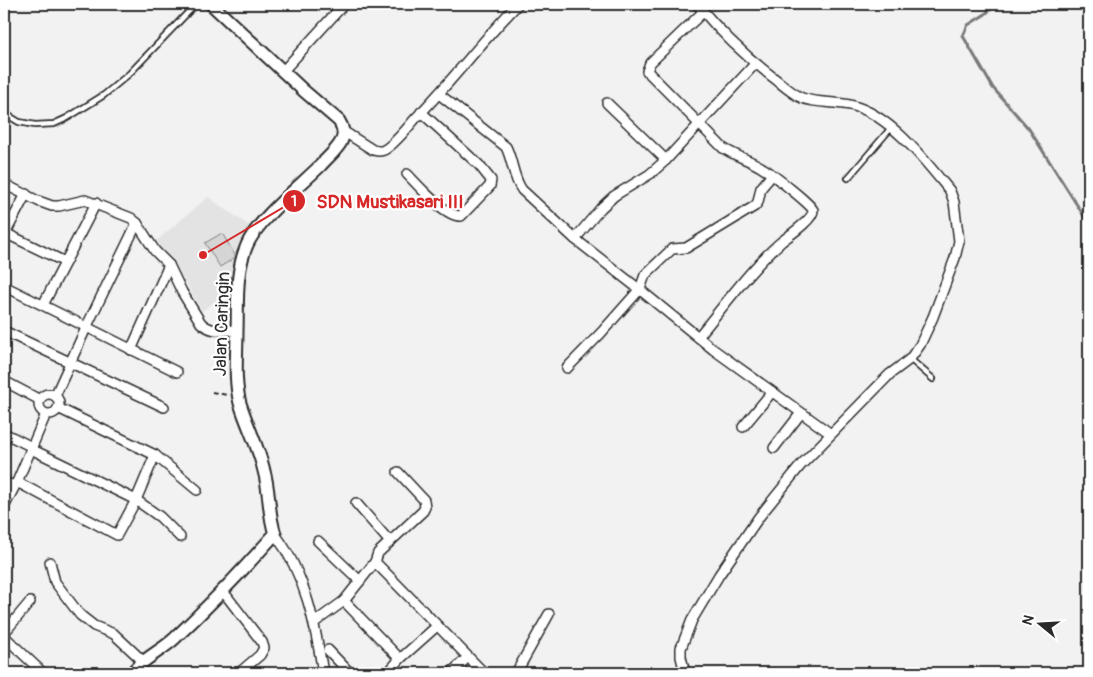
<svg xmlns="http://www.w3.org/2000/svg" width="1093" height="677" viewBox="0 0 1093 677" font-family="Pangolin,sans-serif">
	<rect width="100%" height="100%" fill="#f2f2f2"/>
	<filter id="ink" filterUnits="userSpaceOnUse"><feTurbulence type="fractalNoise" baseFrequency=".02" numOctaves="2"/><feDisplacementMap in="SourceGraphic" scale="10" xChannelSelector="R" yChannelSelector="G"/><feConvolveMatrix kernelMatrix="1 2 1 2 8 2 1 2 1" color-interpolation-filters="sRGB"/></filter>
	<g filter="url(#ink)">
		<path fill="#e3e3e3" d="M208 197 254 229 235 287 202 311 174 262 162 253 156 241Z"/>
		<path fill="#d5d5d5" stroke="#808080" d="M222 233 236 257 220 267 205 243Z"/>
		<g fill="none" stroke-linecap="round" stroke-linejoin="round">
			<path stroke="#787878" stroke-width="3" d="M997 4 984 15 968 25 963 36 993 88 1029 129 1089 224"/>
			<defs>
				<g id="service">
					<path d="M4 113 19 122 35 125 54 124 67 118 104 95 129 74 196 4"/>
					<path d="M848 178 891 128"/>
					<path d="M910 359 933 379"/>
				</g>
				<g id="minor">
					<path d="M283 71 344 4"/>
					<path d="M439 94 506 147C513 161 513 178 522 190L575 239 644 293 714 350 831 434"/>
					<path d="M607 103 666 160"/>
					<path d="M343 131 373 150C377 151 380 152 384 150 396 143 407 128 416 118 452 81 483 40 518 4"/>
					<path d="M407 174C418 185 445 217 461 216L490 186 491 180 479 165 421 112"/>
					<path d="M4 184 38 201 52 206H59L85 200 131 218 137 223 155 251 169 265 182 292 201 323C212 333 224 330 237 330"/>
					<path d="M5 233 65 262"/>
					<path d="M4 236 26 194"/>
					<path d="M575 239 601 208 614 196 650 174 666 160 755 64"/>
					<path d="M4 286 177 372"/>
					<path d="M43 305 96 203"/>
					<path d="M4 331 164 407"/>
					<path d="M698 337C724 306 751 268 781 242 787 237 814 219 813 210 813 206 771 173 764 169 751 160 737 157 723 148L647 71 650 63 703 12"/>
					<path d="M131 350 169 265"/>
					<path d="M567 368 601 333 640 289 645 275 672 249 686 248 755 206 758 202 761 188 772 175"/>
					<path d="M4 381 40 400"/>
					<circle cx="49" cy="404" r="10"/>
					<path d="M55 396 86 328 137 223"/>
					<path d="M58 408 155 455 197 490"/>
					<path d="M743 427 772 392"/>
					<path d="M4 433 32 447"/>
					<path d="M774 448 801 413"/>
					<path d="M31 449 136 500 160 517 180 537"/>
					<path d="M4 482 14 486"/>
					<path d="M17 482 117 535 136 500 155 455"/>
					<path d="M356 503 390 542"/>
					<path d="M4 507 17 482 46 414"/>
					<path d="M275 534C306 575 315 624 323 673"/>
					<path d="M318 541 360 581"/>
					<path d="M50 562 55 582 80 615 94 626 114 634 144 662"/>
					<path d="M375 562 484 673"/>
					<path d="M222 590 262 642 264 648 260 655 239 673"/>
					<path d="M344 601 400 659 437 626"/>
					<path d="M315 622 344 601 375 562 378 553 423 511 425 507 424 500 398 472"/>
					<path d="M4 633 30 602"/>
					<path d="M4 636 43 673"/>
					<path d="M328 650 350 673"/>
					<path d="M388 673 400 659"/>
					<path d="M451 673 467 658"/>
					<path d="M516 673 549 614"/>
					<path d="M685 673 681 657V648L692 620 719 575 759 517 801 465 890 374 910 359 920 345 933 317 955 258 959 241 954 202 950 191C926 162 891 116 854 106 837 101 817 104 802 98 791 93 782 84 774 78 745 56 720 32 697 4"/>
				</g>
				<path id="tertiary" d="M132 673C141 660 161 651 174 639 209 606 243 570 275 534 268 514 270 492 264 471 259 448 247 426 240 403 234 380 237 355 237 331 238 303 235 272 247 245 259 218 299 187 321 165 327 158 336 151 341 142 345 135 343 127 339 121L304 91 211 4"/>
			</defs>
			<use href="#service" stroke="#2b2b2b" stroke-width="8"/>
			<use href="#minor" stroke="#2b2b2b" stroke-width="12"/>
			<use href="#tertiary" stroke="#2b2b2b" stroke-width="15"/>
			<path stroke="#2b2b2b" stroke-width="2" stroke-dasharray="5 4" stroke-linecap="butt" d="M212 392 227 395"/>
			<use href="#service" stroke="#fff" stroke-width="4.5"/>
			<use href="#minor" stroke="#fff" stroke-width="9"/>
			<use href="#tertiary" stroke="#fff" stroke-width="11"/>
		</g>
	</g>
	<g text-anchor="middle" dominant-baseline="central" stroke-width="4.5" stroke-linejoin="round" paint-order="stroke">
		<g font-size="18" fill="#2b2b2b" stroke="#fff">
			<text transform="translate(222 324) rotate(-88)">Jalan Caringin</text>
		</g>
	</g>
	<path fill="none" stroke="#d62828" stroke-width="2" d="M203 255L294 201"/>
	<g fill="#d62828" stroke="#fff" stroke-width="2">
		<circle cx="203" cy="255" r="5"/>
		<circle cx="294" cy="201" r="12"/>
	</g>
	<g font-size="15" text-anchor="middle" font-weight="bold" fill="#fff">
		<text x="294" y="206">1</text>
	</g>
	<g font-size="19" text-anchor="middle" font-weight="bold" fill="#d62828" stroke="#fff" stroke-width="4.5" stroke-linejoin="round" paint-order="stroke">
		<text x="390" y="208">SDN Mustikasari III</text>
	</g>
	<rect width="1093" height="677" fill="none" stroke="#fff" stroke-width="20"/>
	<rect x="10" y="10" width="1073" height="657" fill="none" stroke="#2b2b2b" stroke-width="2" filter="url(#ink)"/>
	<g transform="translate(1040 624) rotate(288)" stroke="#ffffff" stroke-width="4" paint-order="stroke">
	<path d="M0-4L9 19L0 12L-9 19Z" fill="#2b2b2b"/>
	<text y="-8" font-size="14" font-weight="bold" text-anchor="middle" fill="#2b2b2b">N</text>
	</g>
</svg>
